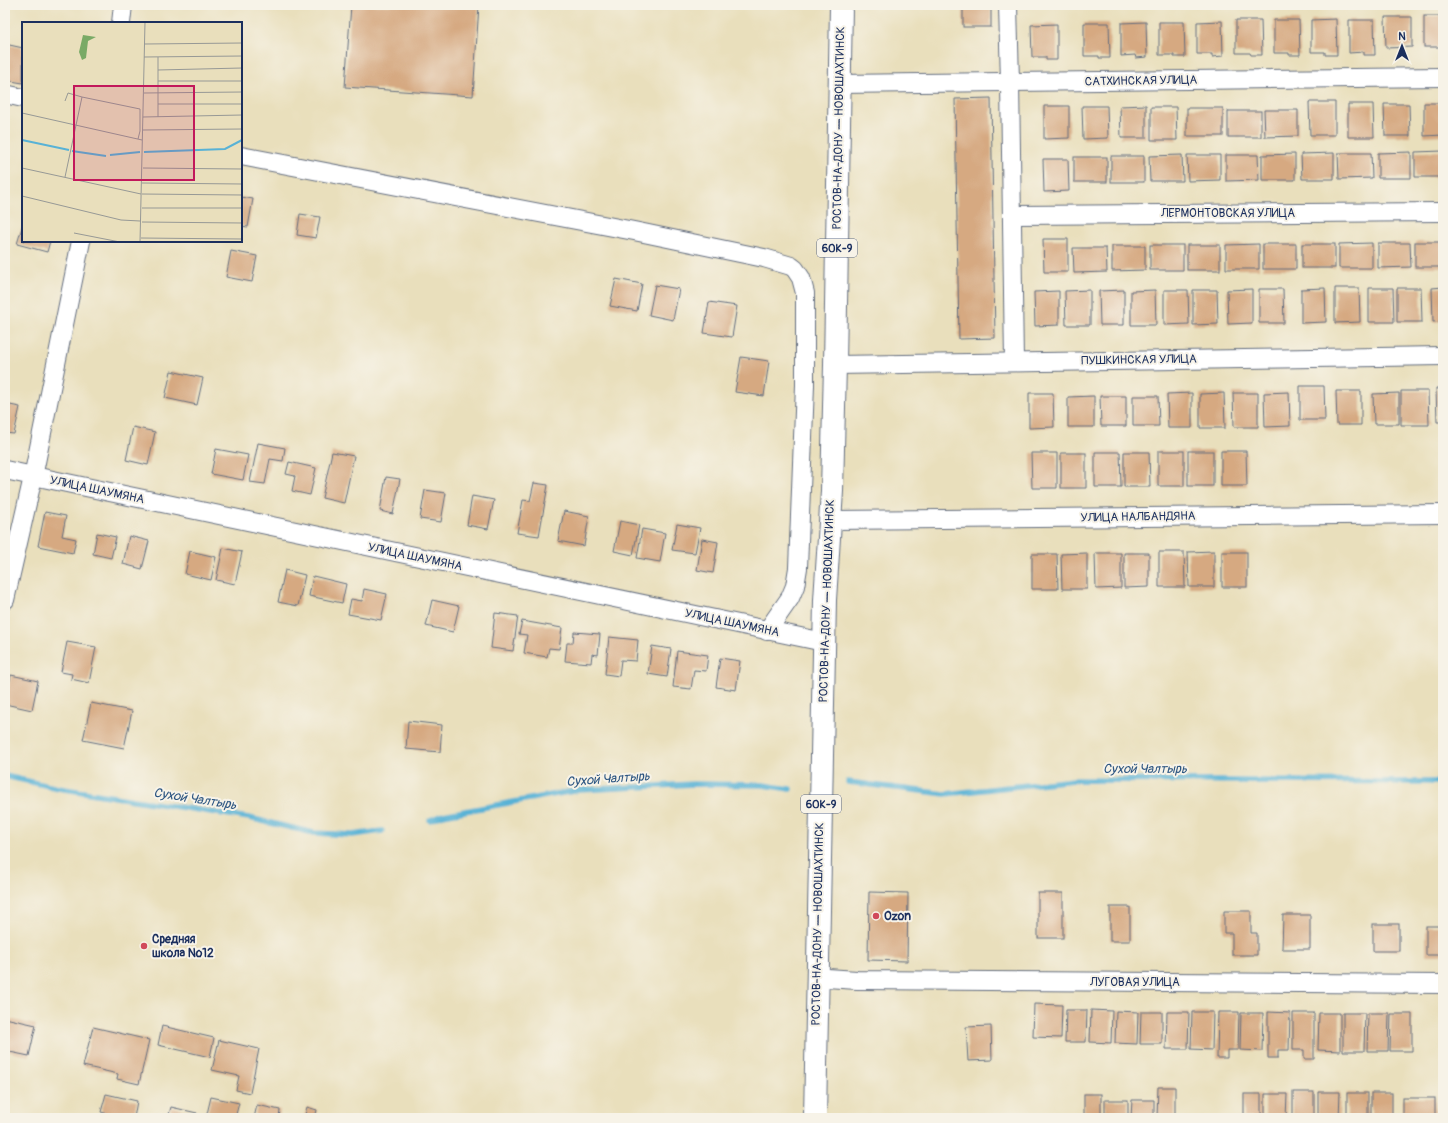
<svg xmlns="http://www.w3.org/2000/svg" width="1448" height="1123" viewBox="0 0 1448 1123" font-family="Pangolin,sans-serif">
	<rect width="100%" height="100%" fill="#f7f3e8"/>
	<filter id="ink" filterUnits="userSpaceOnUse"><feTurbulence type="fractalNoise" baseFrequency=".025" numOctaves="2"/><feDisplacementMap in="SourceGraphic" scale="8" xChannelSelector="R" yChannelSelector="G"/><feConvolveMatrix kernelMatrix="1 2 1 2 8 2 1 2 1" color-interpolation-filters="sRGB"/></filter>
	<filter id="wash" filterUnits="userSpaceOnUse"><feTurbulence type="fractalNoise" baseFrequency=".012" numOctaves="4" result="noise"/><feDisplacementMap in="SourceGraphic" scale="16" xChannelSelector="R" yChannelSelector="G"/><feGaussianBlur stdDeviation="0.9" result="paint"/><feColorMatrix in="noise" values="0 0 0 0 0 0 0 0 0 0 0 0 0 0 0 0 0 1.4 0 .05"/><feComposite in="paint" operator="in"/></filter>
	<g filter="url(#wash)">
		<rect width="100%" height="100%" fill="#e9dfbc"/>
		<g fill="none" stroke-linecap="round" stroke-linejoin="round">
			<g stroke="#58b2d6" stroke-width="5.5">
				<path d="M5 776 58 788 249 818 314 833 352 835 382 831"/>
				<path d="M848 782 945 794 1074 780 1443 782"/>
				<path d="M430 820 443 815 579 790 694 784 763 785 790 789"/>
			</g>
		</g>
		<g id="blocks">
			<g fill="#d6a981">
				<path d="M351 5H479L473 96 345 87Z"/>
				<rect x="963" y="5" width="28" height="22"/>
				<rect x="1424" y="16" width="19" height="31"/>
				<path d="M1385 17H1412V47L1386 48Z"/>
				<path d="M1336 19 1337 55H1325V52H1311V20Z"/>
				<path d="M1236 20H1261L1262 55H1251L1250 53H1236Z"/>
				<path d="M1274 20H1299L1300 55H1289V53H1274Z"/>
				<path d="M1349 20H1374L1375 55H1364V52L1349 53Z"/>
				<path d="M1222 21 1223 56 1212 57V54H1197V22Z"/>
				<path d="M1146 22 1147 57 1136 58 1135 55 1121 56V23Z"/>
				<path d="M1159 22H1184L1185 57H1174V55H1159Z"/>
				<path d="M1084 23H1109L1110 58H1099V56H1084Z"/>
				<path d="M1057 24V60H1046V57H1032L1031 25Z"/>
				<path d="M5 44 23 48V83L5 80Z"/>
				<path d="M991 98 995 338 959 339 955 99Z"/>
				<path d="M1309 102H1335V135H1310Z"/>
				<path d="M1424 103H1443V135L1424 136Z"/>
				<path d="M1348 104H1373L1374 137H1348Z"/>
				<path d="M1384 104H1409L1410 136H1385Z"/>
				<path d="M1146 105V138H1121L1120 106Z"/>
				<path d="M1044 106H1069V138L1044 139Z"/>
				<path d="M1082 106H1107L1108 138 1083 139Z"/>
				<path d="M1151 107H1176L1177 140H1151Z"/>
				<rect x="1187" y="108" width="36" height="28"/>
				<path d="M1264 110H1298V136L1265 137Z"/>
				<rect x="1228" y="111" width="33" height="26"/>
				<path d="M1443 151V177H1415V152Z"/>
				<path d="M1411 152V178H1378V153Z"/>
				<path d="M1334 153V179H1302L1301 154Z"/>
				<path d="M1338 153H1371L1372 178 1339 179Z"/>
				<path d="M1295 154V180H1262V155Z"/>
				<path d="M1182 155 1183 181H1150L1149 156Z"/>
				<path d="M1187 155H1220V180L1188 181Z"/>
				<path d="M1226 155H1258L1259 180 1226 181Z"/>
				<rect x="1111" y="156" width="33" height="26"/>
				<rect x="1074" y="157" width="33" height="25"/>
				<path d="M1043 159H1068L1069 191 1044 192Z"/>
				<path d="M241 197 253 199 248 227 241 226Z"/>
				<path d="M300 214 320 217 316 238 297 235Z"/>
				<path d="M23 224V241H50L47 252 17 244Z"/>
				<path d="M1043 239H1068V272H1044Z"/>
				<rect x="1415" y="242" width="28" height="25"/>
				<path d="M1372 243V268H1339V244Z"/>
				<path d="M1378 243H1410L1411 267 1378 268Z"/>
				<path d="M1259 244V269H1226V245Z"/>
				<rect x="1263" y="244" width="33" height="25"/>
				<rect x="1302" y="244" width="33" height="24"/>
				<rect x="1150" y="245" width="33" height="25"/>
				<rect x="1187" y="245" width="33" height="25"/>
				<path d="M1112 246H1145V270L1112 271Z"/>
				<path d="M1073 248H1106L1107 272 1074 273Z"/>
				<path d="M231 251 257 256 252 282 226 277Z"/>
				<path d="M616 279 642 284 637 311 610 306Z"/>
				<path d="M655 285 679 289 673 320 649 315Z"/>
				<path d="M1443 287V321L1433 322 1432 288Z"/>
				<path d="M1325 288 1326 322 1301 323V289Z"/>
				<path d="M1335 288H1359L1360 322 1335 323Z"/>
				<path d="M1369 288H1393L1394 322H1369Z"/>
				<path d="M1397 288H1421L1422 322H1397Z"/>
				<path d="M1252 289V323L1228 324 1227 290Z"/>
				<path d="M1259 289H1283L1284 323H1259Z"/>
				<path d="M1090 290V325H1066L1065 291Z"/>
				<path d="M1124 290V325H1100L1099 291Z"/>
				<path d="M1155 290 1156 325H1131V291Z"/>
				<path d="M1164 290H1188L1189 324 1164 325Z"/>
				<path d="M1193 290H1217L1218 324 1193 325Z"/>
				<path d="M1059 291V325L1035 326 1034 292Z"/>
				<path d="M709 302 737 306 732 337 704 333Z"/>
				<path d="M741 357 769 361 764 396 735 392Z"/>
				<path d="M171 371 203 378 197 405 165 398Z"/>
				<path d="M1300 386H1324L1325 420H1300Z"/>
				<path d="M1436 388H1443V422H1437Z"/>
				<path d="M1336 391H1361V425H1337Z"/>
				<path d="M1401 391H1428L1429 425H1401Z"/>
				<path d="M1289 392 1290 426 1265 427 1264 393Z"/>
				<path d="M1029 393H1053L1054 427 1029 428Z"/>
				<path d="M1192 393V428H1168L1167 394Z"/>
				<path d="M1224 393 1225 428H1200V394Z"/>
				<path d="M1233 393H1258V427H1234Z"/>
				<path d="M1399 393V424H1374L1373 394Z"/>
				<path d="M1094 396V427H1068V397Z"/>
				<path d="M1100 396H1126V426H1101Z"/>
				<path d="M1133 396H1158L1159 426H1133Z"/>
				<path d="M5 404 20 407 14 434 5 433Z"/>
				<path d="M133 427 155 432 148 465 126 460Z"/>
				<path d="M258 443 285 448 283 461 270 459 265 484 250 482Z"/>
				<path d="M216 449 248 455 243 480 211 474Z"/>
				<rect x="1158" y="451" width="26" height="35"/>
				<rect x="1188" y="451" width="25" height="35"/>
				<path d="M1221 451H1246L1247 486H1221Z"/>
				<path d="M332 452 354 456 344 503 322 498Z"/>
				<path d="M1095 452H1120L1121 487H1095Z"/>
				<path d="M1124 452H1149L1150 487H1124Z"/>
				<path d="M1031 453H1057V488H1032Z"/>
				<rect x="1061" y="453" width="25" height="35"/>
				<path d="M289 462 316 468 310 495 292 491 295 476 286 474Z"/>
				<path d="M386 477 400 479 393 514 380 511Z"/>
				<path d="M534 483 548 485 539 536 517 533 523 500 530 501Z"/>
				<path d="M425 490 446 493 441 522 420 519Z"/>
				<path d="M472 496 494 500 488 529 467 525Z"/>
				<path d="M564 511 589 516 584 546 558 541Z"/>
				<path d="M45 512 66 516 62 536 76 539 73 553 38 546Z"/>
				<path d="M620 521 639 525 633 555 614 551Z"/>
				<path d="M677 524 700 528 695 553 672 550Z"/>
				<path d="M642 529 665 533 660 562 637 558Z"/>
				<path d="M97 533 116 537 111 558 93 554Z"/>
				<path d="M129 536 149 541 142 569 123 564Z"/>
				<path d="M702 539 718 542 713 573 697 570Z"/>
				<path d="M223 548 242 552 235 584 216 580Z"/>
				<path d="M190 551 216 557 211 580 185 574Z"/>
				<path d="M1214 551V587H1189L1188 552Z"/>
				<path d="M1159 552H1184L1185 587H1159Z"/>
				<rect x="1222" y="552" width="25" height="35"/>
				<path d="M1087 553V589H1062L1061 554Z"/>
				<path d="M1095 553H1121V588L1096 589Z"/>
				<path d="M1124 553H1149V587L1124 588Z"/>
				<path d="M1032 554H1057L1058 589H1032Z"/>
				<path d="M285 570 305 575 298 606 278 602Z"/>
				<path d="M313 576 346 584 342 603 309 596Z"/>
				<path d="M364 589 387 594 381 620 348 614 351 599 362 601Z"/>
				<path d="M432 600 459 606 453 632 426 626Z"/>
				<path d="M495 613 518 616 513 651 491 648Z"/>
				<path d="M522 621 562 628 559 649 549 648 547 657 524 653 527 635 519 634Z"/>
				<path d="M574 632 600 634 598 655 592 654 591 663 565 661 567 643H573Z"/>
				<path d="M609 637 638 640 636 661 621 660 619 676 605 674Z"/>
				<path d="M67 642 96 647 89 683 71 679 72 674 61 672Z"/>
				<path d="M652 646 671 649 667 677 648 674Z"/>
				<path d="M677 651 708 655 706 671 694 670 691 689 673 687Z"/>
				<path d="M720 658 740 661 736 690 716 687Z"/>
				<path d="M11 675 38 681 32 710 5 704Z"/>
				<path d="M91 703 132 711 124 748 83 740Z"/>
				<path d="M408 721 442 725 440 752 406 749Z"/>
				<path d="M869 892 908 893 907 961 868 960Z"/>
				<rect x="1038" y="893" width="25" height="45"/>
				<rect x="1110" y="907" width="20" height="34"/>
				<path d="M1224 911H1251V933H1257V955H1232V933H1224Z"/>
				<path d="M1283 915H1310V949H1282Z"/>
				<rect x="1373" y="924" width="26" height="27"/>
				<rect x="1426" y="926" width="17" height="29"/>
				<path d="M1034 1004 1062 1005 1061 1038 1033 1037Z"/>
				<path d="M1066 1010H1087L1086 1042H1065Z"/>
				<path d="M1091 1010 1112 1011 1111 1043 1090 1042Z"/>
				<path d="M1116 1011 1138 1012 1137 1044 1115 1043Z"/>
				<path d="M1141 1012H1162V1044H1140Z"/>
				<path d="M1167 1012H1189L1188 1049H1166Z"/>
				<path d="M1192 1012H1213L1212 1050 1191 1049Z"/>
				<path d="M1218 1012H1239L1238 1050H1227V1058H1217Z"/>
				<path d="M1268 1012 1290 1013 1289 1050H1278V1058H1268Z"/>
				<path d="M1241 1013H1263L1262 1051 1240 1050Z"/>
				<path d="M1293 1013H1314V1059H1304V1050H1293Z"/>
				<path d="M1319 1013H1340V1051L1318 1050Z"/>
				<path d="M1343 1013H1365L1364 1051H1343Z"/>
				<path d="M1368 1013H1389L1388 1051H1367Z"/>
				<path d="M1391 1014H1412V1051H1390Z"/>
				<path d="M5 1018 36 1025 29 1056 5 1051Z"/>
				<path d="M162 1026 214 1038 210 1057 158 1045Z"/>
				<path d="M991 1026 992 1060 968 1061 966 1027Z"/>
				<path d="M93 1027 149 1040 139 1084 117 1079 118 1074 83 1066Z"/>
				<path d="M219 1040 259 1049 250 1093 236 1090 239 1076 212 1070Z"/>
				<path d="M1158 1087H1175V1118H1157Z"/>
				<rect x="1293" y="1092" width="21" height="26"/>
				<path d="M1318 1092H1340L1339 1118H1318Z"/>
				<rect x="1347" y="1093" width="21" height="25"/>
				<rect x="1371" y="1093" width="21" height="25"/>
				<path d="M106 1094 137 1101 134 1118H124L101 1112Z"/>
				<rect x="1084" y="1094" width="17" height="24"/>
				<rect x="1244" y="1094" width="17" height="24"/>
				<path d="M1265 1094H1287L1286 1118H1265Z"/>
				<path d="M211 1097 239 1103 235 1118H206Z"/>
				<rect x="1403" y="1098" width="32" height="20"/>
				<rect x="1105" y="1100" width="23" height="18"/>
				<path d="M1132 1100H1154V1118H1131Z"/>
				<path d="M257 1105 280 1110 279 1118H254Z"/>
				<path d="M171 1107 197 1113 196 1118H168Z"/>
				<path d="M307 1107 317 1110 315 1118H304Z"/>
			</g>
		</g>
	</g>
	<g filter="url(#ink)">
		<use href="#blocks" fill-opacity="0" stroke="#636d7f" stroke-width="1"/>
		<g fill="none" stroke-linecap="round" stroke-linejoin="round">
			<defs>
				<g id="minor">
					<path d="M1008 5 1010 82 1014 362"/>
					<path d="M121 23 123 5"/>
					<path d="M839 84 1443 77"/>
					<path d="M5 94 23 98"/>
					<path d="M241 156 634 231 764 258 791 266 795 269 801 278 805 293V385L798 568 795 586 790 598 767 631"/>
					<path d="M1012 215 1443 212"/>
					<path d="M835 365 1443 356"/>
					<path d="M5 470 824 642"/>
					<path d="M833 520 1443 514"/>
					<path d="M5 600 33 477 81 241"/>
					<path d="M827 978 857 980 1443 984"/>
				</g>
				<path id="major" d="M815 1118 825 600 832 491 835 365 841 5"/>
			</defs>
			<use href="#minor" stroke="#636d7f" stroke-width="20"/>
			<use href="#major" stroke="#636d7f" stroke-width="24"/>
			<use href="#minor" stroke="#fff" stroke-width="18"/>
			<use href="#major" stroke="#fff" stroke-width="22"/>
		</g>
	</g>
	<g fill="#d1495b" stroke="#f7f3e8" stroke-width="1.5">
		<circle cx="876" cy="916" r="4"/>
		<circle cx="144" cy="946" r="4"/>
	</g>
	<g text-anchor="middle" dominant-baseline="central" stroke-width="4" stroke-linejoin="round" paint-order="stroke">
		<g fill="#f7f3e8" stroke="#5d6a87" stroke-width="1">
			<rect x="817" y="239" width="40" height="18" rx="3"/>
			<rect x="801" y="795" width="40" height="18" rx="3"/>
		</g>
		<g font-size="11" font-weight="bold" fill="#1b2f5e">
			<text x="837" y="248">60К-9</text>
			<text x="821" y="804">60К-9</text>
		</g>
		<g font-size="12" fill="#1b2f5e" stroke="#f7f3e8">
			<text transform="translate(1141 81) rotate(-1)">САТХИНСКАЯ УЛИЦА</text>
			<text transform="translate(839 128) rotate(-89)">РОСТОВ-НА-ДОНУ — НОВОШАХТИНСК</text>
			<text x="1228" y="213">ЛЕРМОНТОВСКАЯ УЛИЦА</text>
			<text transform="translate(1139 360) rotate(-1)">ПУШКИНСКАЯ УЛИЦА</text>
			<text transform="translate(97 490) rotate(12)">УЛИЦА ШАУМЯНА</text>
			<text transform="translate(1138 517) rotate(-1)">УЛИЦА НАЛБАНДЯНА</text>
			<text transform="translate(415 557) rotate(12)">УЛИЦА ШАУМЯНА</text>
			<text transform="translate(827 601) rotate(-88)">РОСТОВ-НА-ДОНУ — НОВОШАХТИНСК</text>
			<text transform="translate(732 623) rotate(12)">УЛИЦА ШАУМЯНА</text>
			<text transform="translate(818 924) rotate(-89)">РОСТОВ-НА-ДОНУ — НОВОШАХТИНСК</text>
			<text x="1135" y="982">ЛУГОВАЯ УЛИЦА</text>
		</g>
		<g font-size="12" font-weight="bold" fill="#1b2f5e" stroke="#f7f3e8" text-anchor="start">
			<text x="884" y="916">Ozon</text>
			<text x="152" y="939">Средняя<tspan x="152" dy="14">школа №12</tspan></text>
		</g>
		<g font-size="13" font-style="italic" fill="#2d5682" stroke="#f7f3e8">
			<text x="1145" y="769">Сухой Чалтырь</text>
			<text transform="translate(608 779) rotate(-4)">Сухой Чалтырь</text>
			<text transform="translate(195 799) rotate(9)">Сухой Чалтырь</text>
		</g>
	</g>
	<g transform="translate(22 22)">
		<rect width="220" height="220" fill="#e9dfbc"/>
		<path d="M61 13 74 15 66 19 64 36 60 38 57 30Z" fill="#79aa66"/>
		<path fill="none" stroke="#58b2d6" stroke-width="2" d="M0 118 47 128M50 129 84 134M122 130 203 127 220 118M88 133 118 130"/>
		<path fill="none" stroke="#979996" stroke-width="1" d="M123 22 220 21M122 35 220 34M136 35V95M136 48 220 46M136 59H220M122 71 220 70M60 75 118 87V109L116 117M136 82H220M0 91 120 118M121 95 220 93M121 108 220 107M0 146 119 172M121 146 220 147M43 155 60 75 46 71 43 79M120 161 220 162M120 172 220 173M0 174 99 198 118 199M120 186H220M120 200 220 201M52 211 98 220M119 216 220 217M118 220 123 0"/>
		<path fill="#c2185b" fill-opacity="0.15" stroke="#c2185b" stroke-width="2" d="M52 64H172V158H52Z"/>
		<rect width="220" height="220" fill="none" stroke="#1b2f5e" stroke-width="2"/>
	</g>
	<rect width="1448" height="1123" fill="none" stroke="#f7f3e8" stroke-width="20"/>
	<g transform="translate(1402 46)" stroke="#f7f3e8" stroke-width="3" paint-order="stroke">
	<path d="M0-3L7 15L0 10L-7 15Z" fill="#1b2f5e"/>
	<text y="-6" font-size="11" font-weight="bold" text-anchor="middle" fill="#1b2f5e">N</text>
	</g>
</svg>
